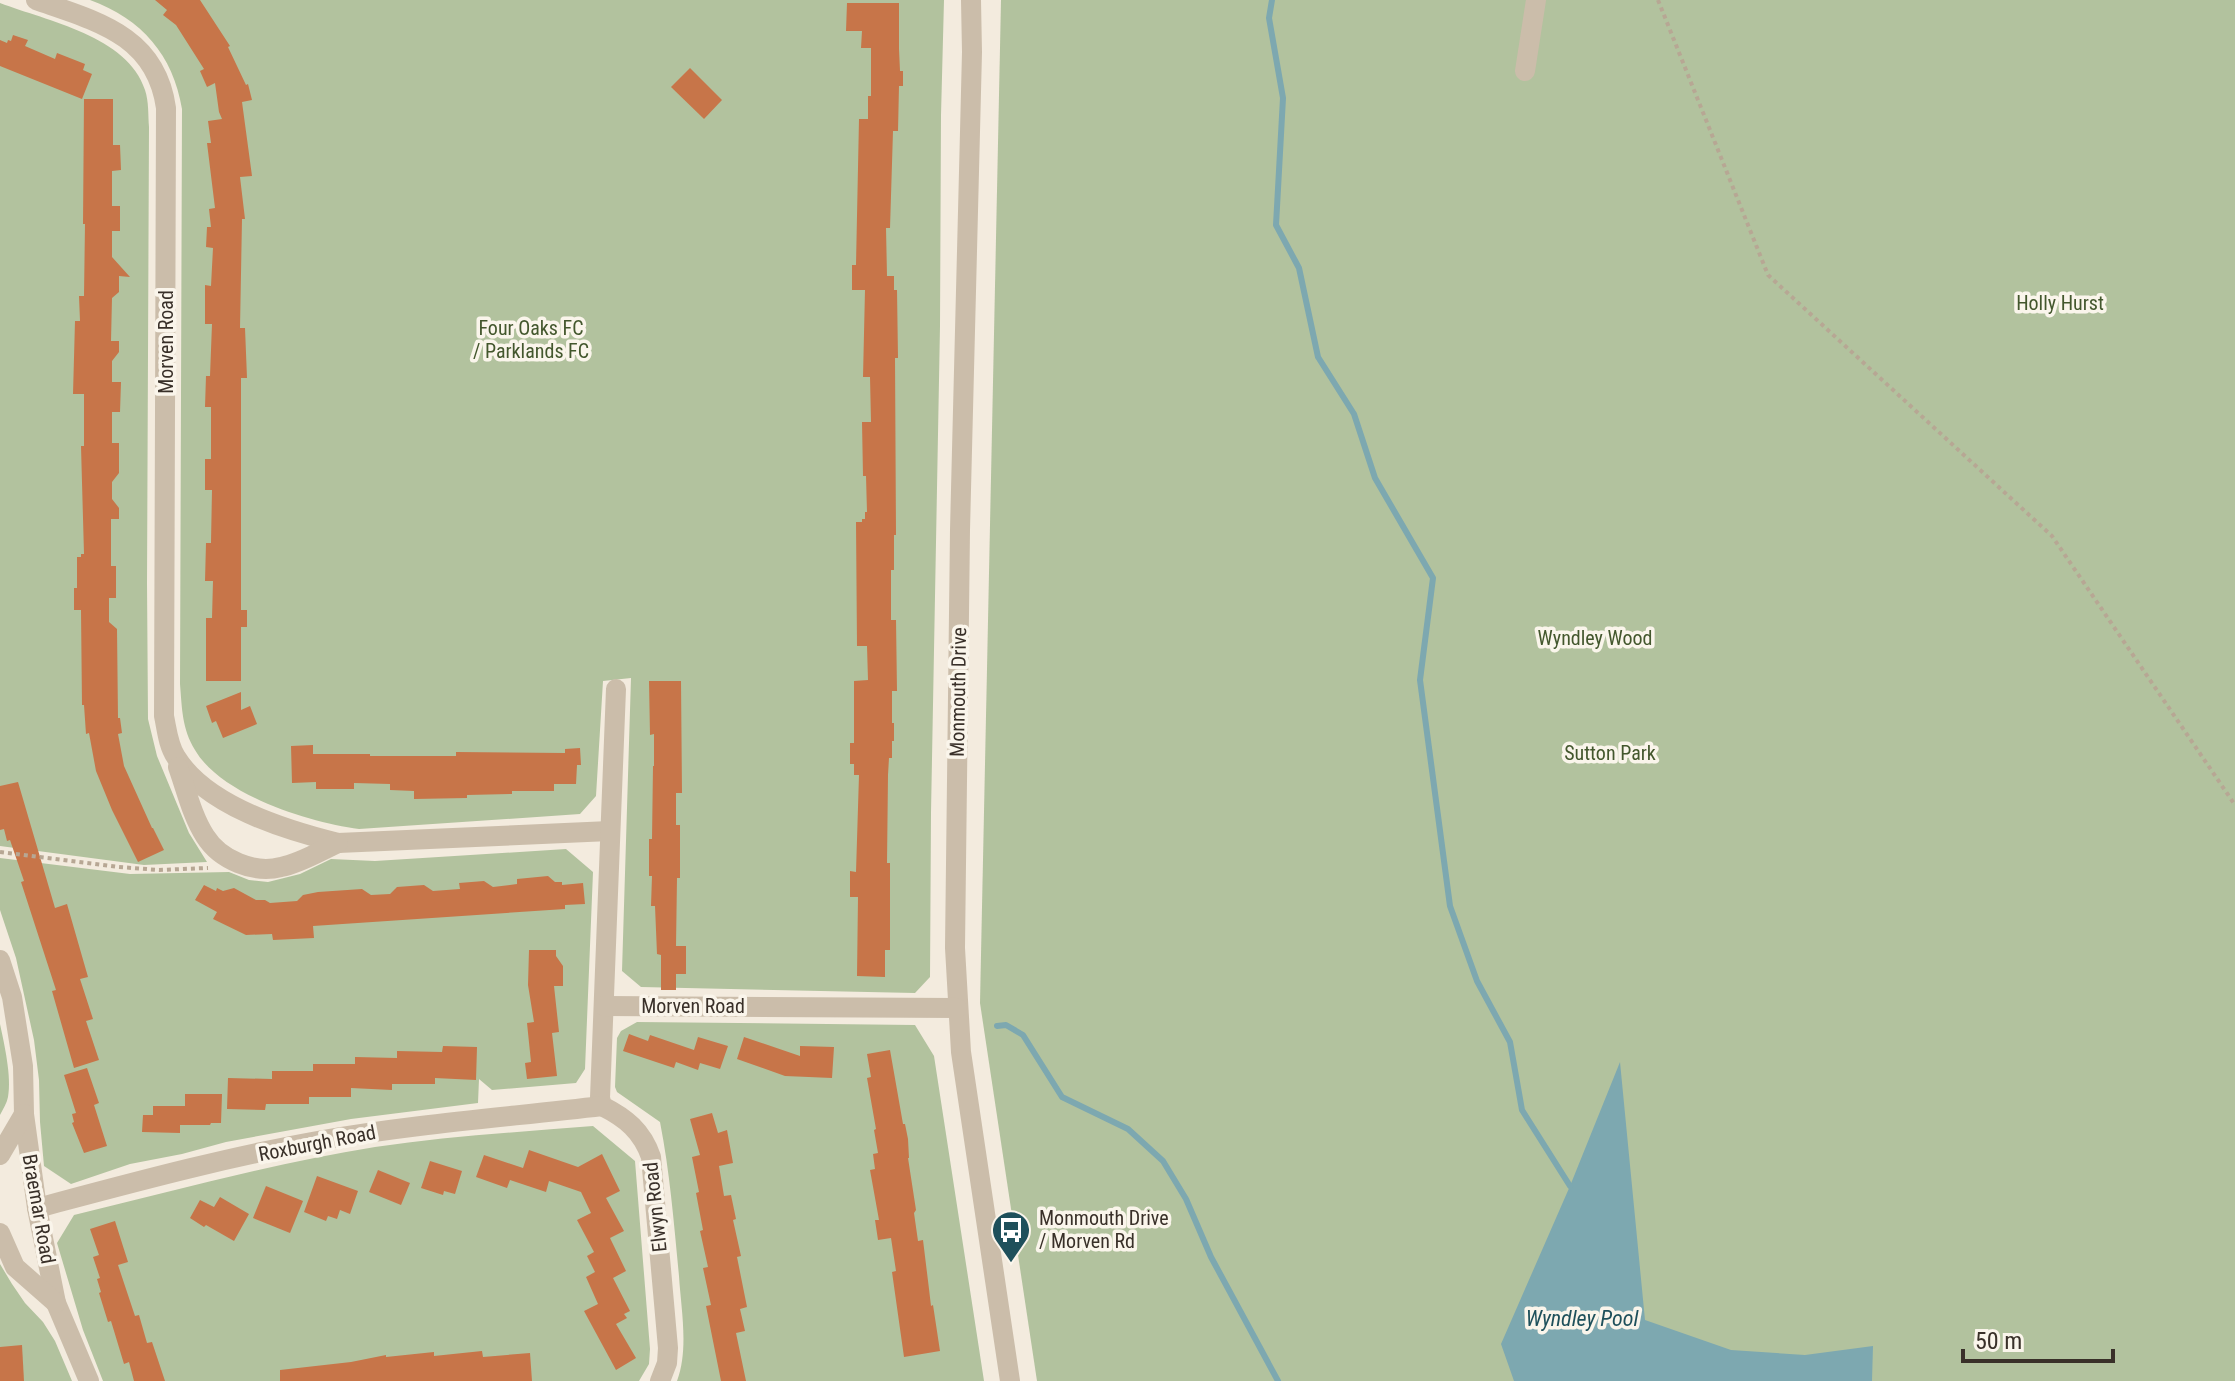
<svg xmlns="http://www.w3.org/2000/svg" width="2235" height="1381" viewBox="0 0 2235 1381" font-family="'Roboto Condensed',sans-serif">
	<rect width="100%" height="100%" fill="#f3ebde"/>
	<g fill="#b2c29e">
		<path d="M90 0H944L941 115 940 326 931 813 930 977 915 993 641 987 622 971 631 678 603 681 596 796 580 814 359 829C310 823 221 795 195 750 182 729 182 708 180 684L182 109C173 55 142 19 90 0Z"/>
		<path d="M1001 0H2235V1381H1037L980 1003Z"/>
		<path d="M0 3C47 21 128 36 145 90 149 102 148 115 149 127L147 583 148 719 157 756 189 833 207 862 144 865 0 846Z"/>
		<path d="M566 849 593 872 585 1069 576 1083 492 1090 479 1079 478 1103 351 1119 226 1142 182 1154 130 1164 71 1184 44 1166 40 1122 39 1080 34 1040 16 958 0 910V858L130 874 229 872 249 880 268 882 300 874 331 859 375 861Z"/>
		<path d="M637 1022 915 1025 934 1056 984 1381H677C689 1349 681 1309 679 1276 674 1224 670 1173 660 1122L617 1092 615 1087 617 1038 621 1031Z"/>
		<path d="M0 1024C4 1043 12 1077 8 1097 7 1103 3 1109 0 1115Z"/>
		<path d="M593 1126 635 1161 650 1349 649 1364 639 1381H103L83 1330 57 1243 74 1215C174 1191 274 1163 375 1147 447 1136 521 1132 593 1126Z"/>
		<path d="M0 1264 12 1284 25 1303 43 1322 55 1341 72 1381H0Z"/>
	</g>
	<path fill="#7da8b0" d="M1620 1062 1645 1320 1731 1350 1805 1355 1873 1346 1872 1381H1514L1501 1344 1570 1186Z"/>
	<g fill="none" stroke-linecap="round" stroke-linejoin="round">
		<g stroke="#7da8b0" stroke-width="6">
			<path d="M1272 0 1269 18 1283 98 1276 225 1299 268 1318 357 1354 414 1375 478 1433 578 1420 680 1450 906 1477 981 1510 1042 1522 1110 1570 1186"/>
			<path d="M997 1026 1006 1025 1023 1035 1062 1097 1128 1129 1163 1161 1186 1199 1211 1257 1278 1381"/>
		</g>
	</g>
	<g fill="#c77549">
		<path d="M155 0H200L230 46 228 47 246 85 248 84 252 100 242 102 252 176 240 177 245 219H242L240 328H245L247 378H241V610H247V627H241V681H206V618H212L213 581H205L206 543H211L212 490H205V459H211V407H205L206 376H210L212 324H205V285L211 286 213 248 206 247 207 227H211L209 209 215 208 207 143H211L208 121 222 119 219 112 215 83 207 87 200 71 204 69 176 25 163 15 167 10Z"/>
		<path d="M847 3H899V49L900 71H903V86H899L898 131H893L890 228H886L887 276H894V290H897L898 358H895L896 535H894V570H891V620H896L897 691H892V723H894V741H892V758H889L888 775 887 863H890V950H885V977L857 976 858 897H850V871L856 872 859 775H854V764H850V743H854V681L868 680 867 646H857L856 522H862V519H865V512H867L866 476H863L862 422H871L870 377H863L865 290H852V265H856L859 119H868V96H871V48H861L862 31H846Z"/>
		<path d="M13 35 28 40 25 46 55 59 57 53 85 64 83 70 92 74 82 99 0 66V40L7 43 8 40 11 41Z"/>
		<path d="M690 68 722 100 704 119 671 87Z"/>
		<path d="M84 99H113V145H120L121 170 112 171V206H120V231H112V257L130 277 119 276V292L112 298 111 341H119V352L112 361V382H121L120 412H112V443H119V473L112 482V499L119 508V519H111V566H116V598H109V622L117 629 118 718H120L122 733 118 734 124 766 152 828H153L164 850 138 862 112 810 96 771 89 733 86 734 84 705H82L81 610H74V588H77V557H81V554H84L81 446H84V394H73L75 321H80L79 296H84L85 224H83Z"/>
		<path d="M649 681H681L682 793H676V825H680V878H677L676 946H686V974H676V990H661V955L657 954 655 906H651L652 876H649V839H652L653 766H654V734L650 735Z"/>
		<path d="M241 692V710L250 706 257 724 223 738 216 721 212 723 206 706Z"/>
		<path d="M313 745V754H370V756H456V752L565 753V749L580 748 581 765H577L576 784H554V791H512V794L467 795V798L414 799V791L390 790V784L354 783V789H316V782L292 783 291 746Z"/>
		<path d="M18 782 55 908 67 904 88 977 80 979 93 1019 86 1021 99 1060 74 1068 52 991 56 990 21 882 24 881 10 840 7 841 4 829 0 830V786Z"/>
		<path d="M548 876 555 882H562V885L583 883 585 904 565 905V909L313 926 314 938 273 940 272 934 246 935 213 919 217 912 195 900 204 885 216 891 217 888 223 891 234 888 256 900H265L270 903 297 901 303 895 318 892 362 889 371 895 390 894 397 887 424 885 433 891 460 889 459 883 484 881 493 887 517 884V879Z"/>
		<path d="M529 950H556V956L563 966V986H554L559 1032 552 1033 557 1076 527 1079 525 1063 531 1062 527 1023 534 1022 528 985Z"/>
		<path d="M629 1034 648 1041 650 1035 694 1050 698 1037 728 1046 720 1069 700 1063 698 1070 676 1062 674 1068 623 1051Z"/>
		<path d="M744 1037 800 1056V1046L834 1047 832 1078 785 1076 737 1059Z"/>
		<path d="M443 1046 477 1047 476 1080 435 1078V1084H392V1090L351 1088V1097H309V1104H266L265 1110 227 1109 228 1078 272 1079V1071H313V1064H355V1057L397 1058V1051L442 1052Z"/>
		<path d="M890 1050 903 1124H905L908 1139 909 1158H908L916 1210 914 1213 918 1241 923 1240 929 1289 931 1306 933 1305 940 1351 904 1357 892 1272 896 1271 891 1238 878 1240 875 1220H879L870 1170 875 1169 873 1154 878 1153 874 1130 876 1129 867 1078 871 1077 867 1054Z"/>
		<path d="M87 1068 99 1103 94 1105 107 1146 84 1153 72 1123 74 1122 72 1114 76 1113 64 1075Z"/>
		<path d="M185 1094H222L221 1123H211L210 1125H180V1133L142 1132 143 1115H153V1106H185Z"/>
		<path d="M712 1113 718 1133 727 1130 733 1163 719 1166 724 1196 731 1195 736 1219 733 1220 741 1256 737 1257 747 1307 740 1309 745 1331 736 1333 746 1381H721L706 1306 711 1305 703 1268 708 1267 700 1231 703 1230 696 1193 699 1192 692 1157 700 1155 690 1119Z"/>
		<path d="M529 1150 578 1167 602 1154 620 1191 606 1198 624 1231 610 1238 626 1271 613 1278 630 1311 624 1314 627 1318 616 1324 636 1358 616 1370 584 1311 598 1304 586 1277 595 1272 587 1256 594 1252 577 1220 591 1213 581 1192 549 1181 546 1192 510 1180 507 1188 476 1177 484 1155 523 1168Z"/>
		<path d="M430 1161 462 1171 455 1194 444 1191 443 1195 421 1188Z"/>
		<path d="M378 1170 410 1183 401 1205 369 1192Z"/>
		<path d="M317 1176 358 1191 350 1214 340 1210 337 1219 328 1216 326 1221 304 1212Z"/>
		<path d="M266 1186 303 1201 290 1233 253 1218Z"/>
		<path d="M220 1197 249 1214 234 1241 206 1225 204 1227 190 1218 200 1200 214 1207Z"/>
		<path d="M115 1221 128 1262 118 1265 135 1316 139 1315 147 1343 152 1342 165 1381H134L129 1362 124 1364 111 1321 108 1322 99 1293 101 1292 97 1279 100 1278 93 1257 99 1255 90 1229Z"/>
		<path d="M22 1345 24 1381H0V1347Z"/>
		<path d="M482 1351 483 1357 530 1353 532 1381H280V1370L351 1362 386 1355V1357L434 1352V1356Z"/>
	</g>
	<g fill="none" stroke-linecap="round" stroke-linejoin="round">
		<g stroke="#b7a794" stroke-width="4" stroke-dasharray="4 4" stroke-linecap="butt">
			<path d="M1658 0 1768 275 2052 536 2235 805"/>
			<path d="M0 852 119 867 159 870 208 868"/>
		</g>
		<g stroke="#cbbdaa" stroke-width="20">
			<path d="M36 0C96 21 156 35 166 108L164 716C167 730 168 745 176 757 206 806 285 830 338 843L610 831"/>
			<path d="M971 0 972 52 960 530 955 948 961 1052 1010 1381"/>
			<path d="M1525 71 1536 0"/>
			<path d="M616 689 600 1098 602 1106C626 1118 642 1131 651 1157L668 1348 667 1363 660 1381"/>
			<path d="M178 767C186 789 192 816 205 836 220 860 254 874 281 867 301 863 320 851 338 843"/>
			<path d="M0 960 12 997 23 1066 24 1114 37 1208 56 1303 89 1381"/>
			<path d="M604 1006 957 1008"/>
			<path d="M0 1155 24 1114"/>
			<path d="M37 1208C131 1183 226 1157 323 1140 415 1124 509 1117 602 1106"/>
			<path d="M0 1233 15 1267 56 1303"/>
		</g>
	</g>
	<defs>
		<symbol id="bus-pin" viewBox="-11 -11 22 30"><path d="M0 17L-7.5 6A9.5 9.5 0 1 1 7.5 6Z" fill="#1e505b" stroke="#faf5eb"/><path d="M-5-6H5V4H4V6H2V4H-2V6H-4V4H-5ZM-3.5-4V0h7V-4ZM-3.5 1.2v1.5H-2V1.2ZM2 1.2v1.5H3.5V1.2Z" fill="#fff"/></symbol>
	</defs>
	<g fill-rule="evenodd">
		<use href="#bus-pin" x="989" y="1208" width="44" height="60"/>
	</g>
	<g text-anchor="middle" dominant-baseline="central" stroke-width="7" stroke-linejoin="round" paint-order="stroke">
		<g font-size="20" fill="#43572d" stroke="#faf5eb">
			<text x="2060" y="303">Holly Hurst</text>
			<text x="531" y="328">Four Oaks FC<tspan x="531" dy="23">/ Parklands FC</tspan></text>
			<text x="1595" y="638">Wyndley Wood</text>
			<text x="1610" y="753">Sutton Park</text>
		</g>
		<g font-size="20" fill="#393029" stroke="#faf5eb">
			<text transform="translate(166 342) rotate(-90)">Morven Road</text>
			<text transform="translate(958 692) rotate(-89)">Monmouth Drive</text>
			<text x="693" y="1006">Morven Road</text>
			<text transform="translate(317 1143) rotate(-11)">Roxburgh Road</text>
			<text transform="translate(655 1207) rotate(-96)">Elwyn Road</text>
			<text transform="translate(39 1209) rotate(80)">Braemar Road</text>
		</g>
		<g font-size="20" fill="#393029" stroke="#faf5eb" text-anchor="start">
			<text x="1039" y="1218">Monmouth Drive<tspan x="1039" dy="23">/ Morven Rd</tspan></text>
		</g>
		<g font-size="22" font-style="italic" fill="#1e505b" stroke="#faf5eb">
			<text x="1582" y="1318">Wyndley Pool</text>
		</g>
	</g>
	<path d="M1963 1349v12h150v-12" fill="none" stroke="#393029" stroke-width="4"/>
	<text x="1975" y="1349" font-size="24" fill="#393029" stroke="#faf5eb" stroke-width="6" paint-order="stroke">50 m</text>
</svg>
